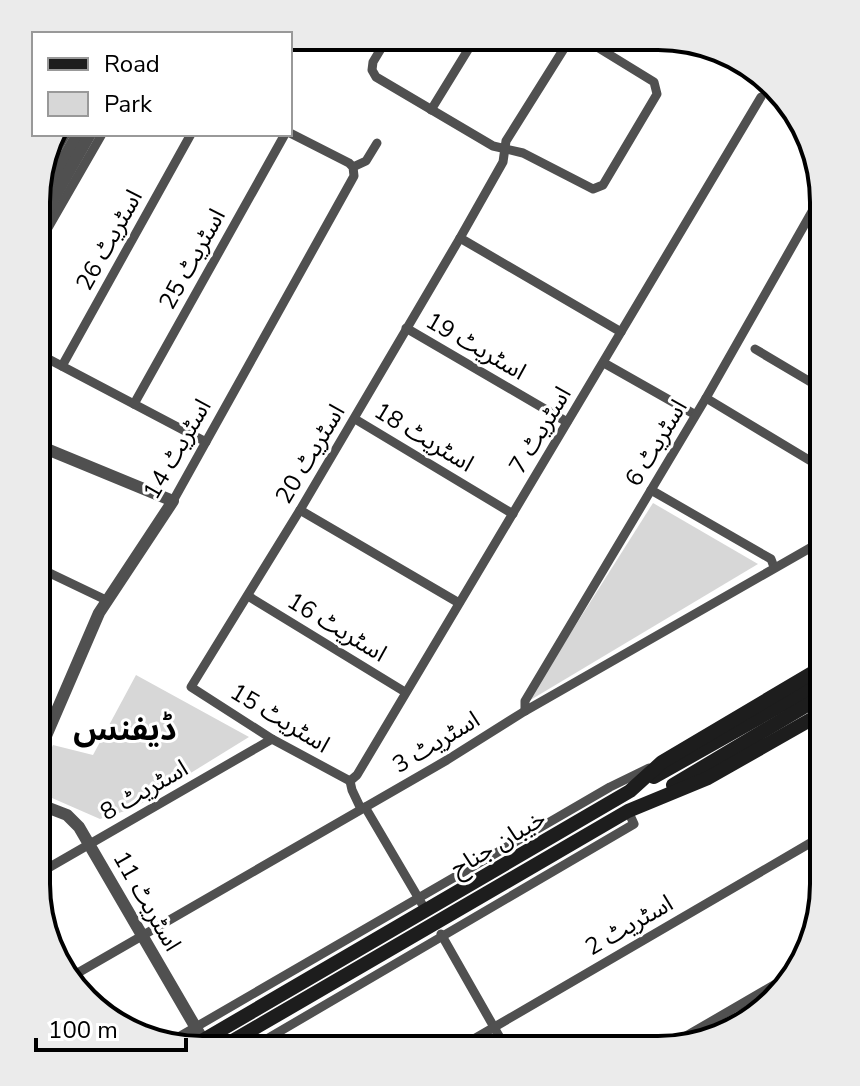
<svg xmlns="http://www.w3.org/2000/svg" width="860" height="1086" viewBox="0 0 860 1086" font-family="'Nunito Sans','Noto Sans Arabic',sans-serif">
	<rect width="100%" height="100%" fill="#fff"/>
	<g fill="#d7d7d7">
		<path d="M653 503 758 564 527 702Z"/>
		<path d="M136 675 249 737 134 808 100 819 36 791V782L53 745 93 755Z"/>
	</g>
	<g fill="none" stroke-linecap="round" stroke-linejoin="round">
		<g stroke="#505050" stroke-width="9">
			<path d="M385 42 373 62 372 70 376 77 493 146 523 153 593 189 603 185 657 94 654 82 584 39"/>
			<path d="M431 110 474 40"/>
			<path d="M353 167 366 161 377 143"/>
			<path d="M37 184 66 134"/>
			<path d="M460 238 621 332"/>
			<path d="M37 247 102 134"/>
			<path d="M406 328 567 422"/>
			<path d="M755 349 824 390"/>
			<path d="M37 353 206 442"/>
			<path d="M604 363 694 414"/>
			<path d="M62 366 191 134"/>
			<path d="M706 398 824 469"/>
			<path d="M134 404 285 134"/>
			<path d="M355 419 513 514"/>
			<path d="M651 490 771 559 774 567"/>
			<path d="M173 501 354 176 353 167 349 163 290 133"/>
			<path d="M300 510 459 603"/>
			<path d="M37 567 106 600"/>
			<path d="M248 596 405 692"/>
			<path d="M525 711V701L706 398 822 194"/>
			<path d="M350 781 272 739 191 687 300 510 460 238 503 162 506 141 570 39"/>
			<path d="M350 781 357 775 761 97"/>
			<path d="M350 781 352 790 361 809"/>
			<path d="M365 807 422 904"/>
			<path d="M36 875 272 739"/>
			<path d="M441 934 507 1050"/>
			<path d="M69 978 447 760 525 711 824 540"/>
			<path d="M170 1042 610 787 649 768"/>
			<path d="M248 1050 634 824 628 811"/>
			<path d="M455 1050 824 835"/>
			<path d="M662 1050 798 971"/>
		</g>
		<g stroke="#505050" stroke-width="12">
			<path d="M37 204 78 134"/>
			<path d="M37 228 90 134"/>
			<path d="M36 759 99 613 173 501 37 445"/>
			<path d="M36 803 67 815 79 827 203 1040"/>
		</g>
		<g stroke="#1d1d1d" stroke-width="14">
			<path d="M654 777 824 681"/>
			<path d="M673 785 824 695"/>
			<path d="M188 1049 630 791 662 762 824 666"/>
			<path d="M217 1050 628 811 708 778 824 712"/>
		</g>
	</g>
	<g text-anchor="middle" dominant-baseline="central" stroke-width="6" stroke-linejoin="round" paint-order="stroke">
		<g font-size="24" fill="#000" stroke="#fff">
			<text transform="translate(109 240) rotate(-61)">اسٹریٹ 26</text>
			<text transform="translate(192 259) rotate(-61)">اسٹریٹ 25</text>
			<text transform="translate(476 346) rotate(30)">اسٹریٹ 19</text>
			<text transform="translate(540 430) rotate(-59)">اسٹریٹ 7</text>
			<text transform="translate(424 437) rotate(31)">اسٹریٹ 18</text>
			<text transform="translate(656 443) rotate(-59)">اسٹریٹ 6</text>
			<text transform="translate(177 449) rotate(-60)">اسٹریٹ 14</text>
			<text transform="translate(310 454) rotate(-59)">اسٹریٹ 20</text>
			<text transform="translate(337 627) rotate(31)">اسٹریٹ 16</text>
			<text transform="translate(280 718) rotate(31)">اسٹریٹ 15</text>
			<text transform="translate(436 742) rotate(-31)">اسٹریٹ 3</text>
			<text transform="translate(144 790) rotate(-30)">اسٹریٹ 8</text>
			<text transform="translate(498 843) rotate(-31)">خیبان جناح</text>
			<text transform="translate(147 901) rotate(60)">اسٹریٹ 11</text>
			<text transform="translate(629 925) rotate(-30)">اسٹریٹ 2</text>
		</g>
		<g font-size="32" font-weight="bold" fill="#000" stroke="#fff">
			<text x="125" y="729">ڈیفنس</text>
		</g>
	</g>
	<path d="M0 0H860V1086H0ZM202 50H658A152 152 0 0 1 810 202V884A152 152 0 0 1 658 1036H202A152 152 0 0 1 50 884V202A152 152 0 0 1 202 50Z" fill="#ebebeb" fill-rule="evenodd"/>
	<path fill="none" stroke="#000" stroke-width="4" d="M202 50H658A152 152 0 0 1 810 202V884A152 152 0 0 1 658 1036H202A152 152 0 0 1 50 884V202A152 152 0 0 1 202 50Z"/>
	<rect x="32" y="32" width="260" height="104" fill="#ffffff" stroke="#999999" stroke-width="2"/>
	<rect x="48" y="58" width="40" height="12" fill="#1d1d1d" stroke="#999999" stroke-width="2"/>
	<text x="104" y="72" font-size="24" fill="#000000">Road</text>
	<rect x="48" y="92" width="40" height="24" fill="#d7d7d7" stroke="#999999" stroke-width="2"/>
	<text x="104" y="112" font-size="24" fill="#000000">Park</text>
	<path d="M36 1038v12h150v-12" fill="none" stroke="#000000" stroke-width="4"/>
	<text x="48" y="1038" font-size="24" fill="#000000" stroke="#ffffff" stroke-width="6" paint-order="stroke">100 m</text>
</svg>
